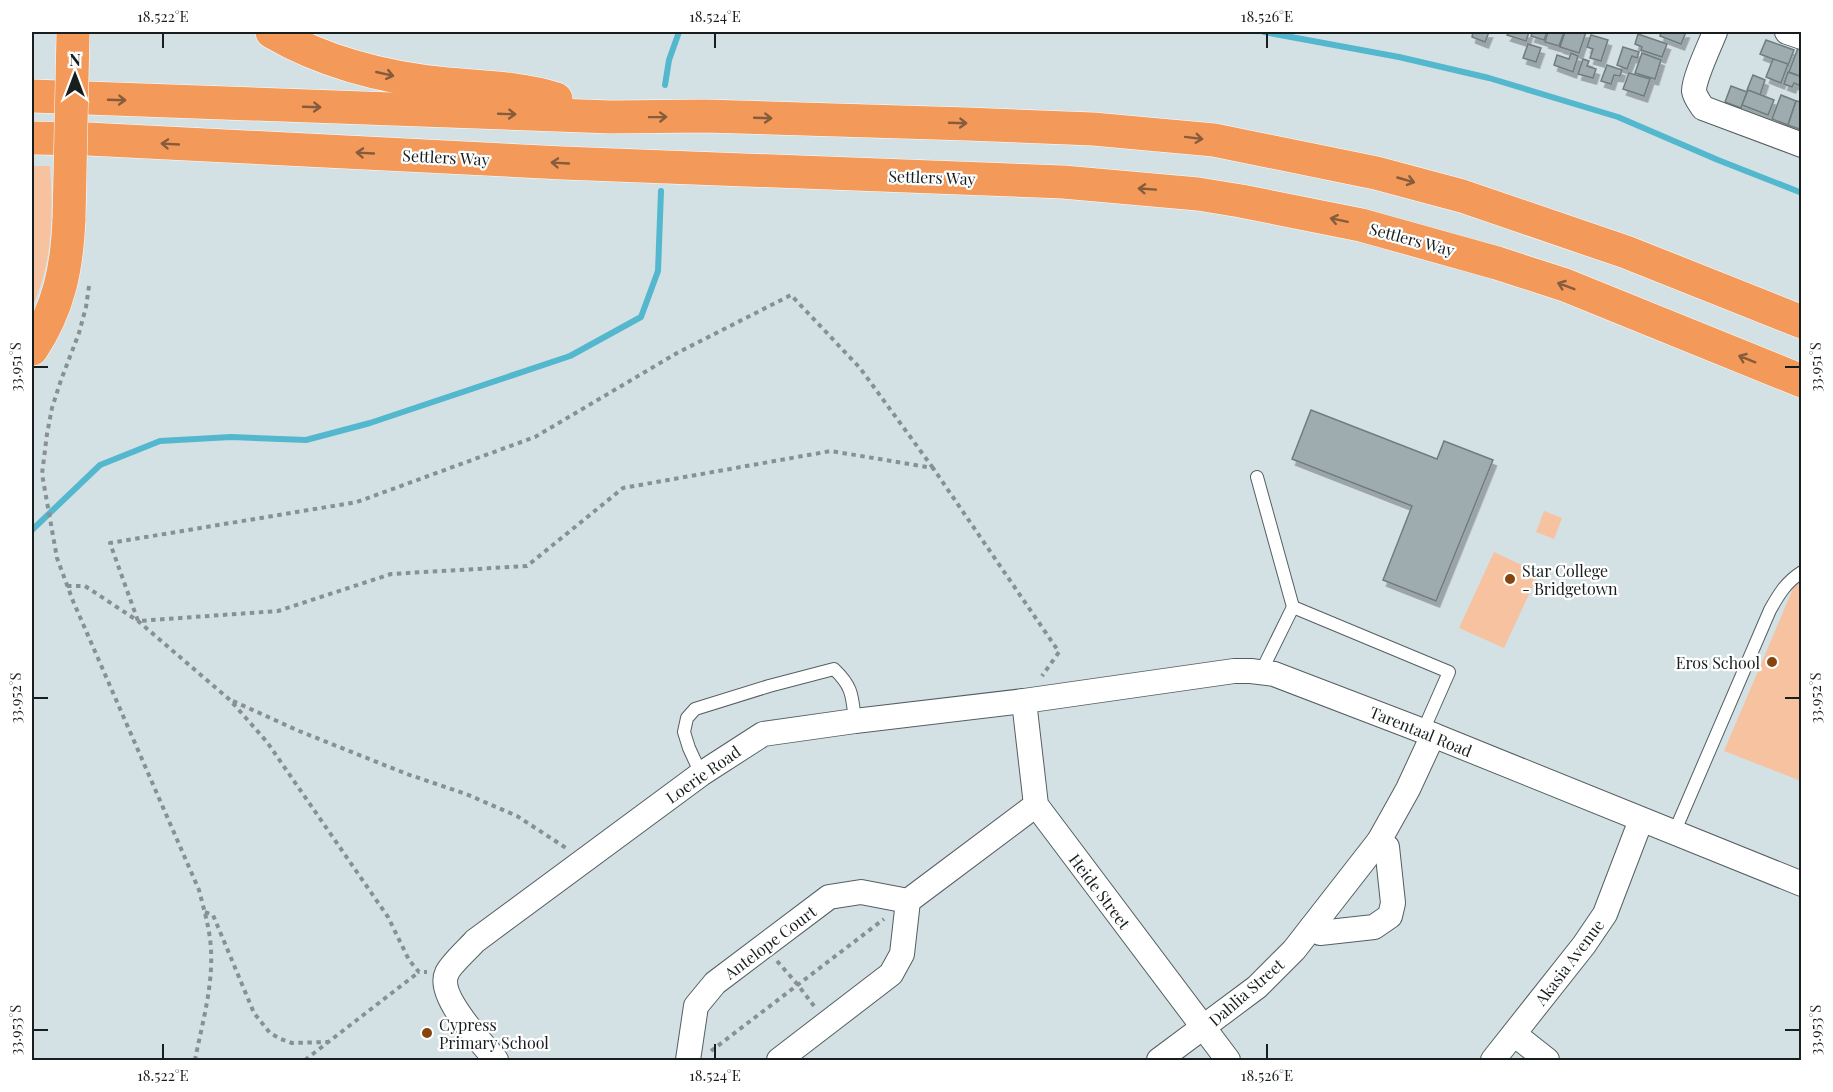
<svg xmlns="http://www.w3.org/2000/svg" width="1833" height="1092" viewBox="0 0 1833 1092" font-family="'Playfair Display',serif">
	<defs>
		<filter id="shadow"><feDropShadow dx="3.5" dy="6" stdDeviation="0" flood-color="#0004"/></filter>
	</defs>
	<rect width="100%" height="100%" fill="#d4e1e4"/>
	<g fill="#f6c29f">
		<path d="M32 166H50C53 214 53 262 32 307Z"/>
		<path d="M1544 511 1562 518 1554 539 1536 532Z"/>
		<path d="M1494 552 1539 573 1504 648 1459 628Z"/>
		<path d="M1801 582V781L1724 751 1795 584Z"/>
	</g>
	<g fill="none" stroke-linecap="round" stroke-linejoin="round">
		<g stroke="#53b8cd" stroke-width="6">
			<path d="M1264 32 1399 57 1489 78 1618 117 1718 160 1802 193"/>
			<path d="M665 85 669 60 679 32"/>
			<path d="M32 530 100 465 160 441 231 437 306 440 370 423 570 356 641 317 658 271 661 191"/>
		</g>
	</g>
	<g fill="#9facaf" stroke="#707c7e" stroke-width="1.5" filter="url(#shadow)">
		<path d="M1473 32H1489L1485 42 1472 37Z"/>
		<path d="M1509 32H1529L1526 41 1507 35Z"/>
		<path d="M1533 32H1547L1544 40 1531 36Z"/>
		<path d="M1548 32H1564L1559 46 1545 42Z"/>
		<path d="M1565 32H1586L1579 53 1560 47Z"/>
		<path d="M1661 32H1686L1681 44 1660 36Z"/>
		<path d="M1638 34 1667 44 1662 57 1641 50 1642 47 1635 44Z"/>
		<path d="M1591 35 1608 40 1601 61 1590 58 1593 49 1587 47Z"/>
		<path d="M1766 40 1794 50 1788 65 1760 54Z"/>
		<path d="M1528 44 1541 48 1536 62 1523 58Z"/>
		<path d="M1623 47 1639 52 1637 58 1632 56 1627 69 1617 65Z"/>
		<path d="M1798 48 1802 49V77L1789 72Z"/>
		<path d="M1571 53 1578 56 1573 72 1554 65 1557 55 1569 59Z"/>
		<path d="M1642 53 1661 60 1655 79 1635 73Z"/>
		<path d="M1583 59 1589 61 1587 66 1596 69 1593 78 1578 74Z"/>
		<path d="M1773 59 1788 64 1781 83 1766 77Z"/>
		<path d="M1607 65 1622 70 1620 76 1614 75 1611 84 1601 81Z"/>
		<path d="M1788 72 1802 77 1801 86 1794 83 1792 87 1784 84Z"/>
		<path d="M1629 73 1650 79 1644 96 1623 89Z"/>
		<path d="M1753 75 1765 80 1760 95 1747 90Z"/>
		<path d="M1731 86 1747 92 1741 108 1725 102Z"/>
		<path d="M1748 90 1774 100 1768 115 1742 105Z"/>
		<path d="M1781 95 1796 101 1788 125 1772 119Z"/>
		<path d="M1796 101 1802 102V130L1788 125Z"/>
		<path d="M1311 410 1437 459 1444 441 1493 460 1436 601 1383 580 1412 506 1292 459Z"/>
	</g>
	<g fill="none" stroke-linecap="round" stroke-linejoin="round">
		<defs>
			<g id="lane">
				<path d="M1257 477 1293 607 1261 672"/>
				<path d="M1293 607 1449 672 1423 731"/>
				<path d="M701 774 689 748 684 732 687 718 695 709 769 686 834 669C853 687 852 696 855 721"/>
				<path d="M1674 833 1770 610C1779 594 1786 582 1802 572"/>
			</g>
			<g id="street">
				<path d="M1715 32C1710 45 1694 78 1694 91 1695 97 1699 102 1703 108L1802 145"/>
				<path d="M1787 32 1802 37"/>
				<path d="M1024 701 1036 805 1228 1060"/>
				<path d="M1312 927 1320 933 1374 927 1390 916 1393 903 1387 847 1379 841"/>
				<path d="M1514 1034 1547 1060"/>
				<path d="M496 1060C482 1043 436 995 447 973 450 965 469 948 475 941L701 774 763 734 855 721 1024 701 1234 671H1251L1274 674 1423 731 1802 884"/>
				<path d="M688 1060 696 1006 715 983 829 897 861 892 908 901"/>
				<path d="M779 1060 891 974 902 954 908 901 1036 805"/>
				<path d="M1159 1060 1257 987 1294 950 1379 841 1408 789 1433 735"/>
				<path d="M1493 1060 1584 945 1605 914 1641 820"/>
			</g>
			<g id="highway">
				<path d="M272 32C325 63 386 78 447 84 483 87 522 88 556 99"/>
				<path d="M32 96 611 117 705 116 967 124 1093 129 1214 140 1376 173 1462 196 1626 252 1802 322"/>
				<path d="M32 138 88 139 563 163 1063 182 1198 194 1241 201 1361 225 1497 263 1565 285 1802 381"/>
				<path d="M32 349C59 308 67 268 69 219"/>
			</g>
		</defs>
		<use href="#lane" stroke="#545f62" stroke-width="14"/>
		<use href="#street" stroke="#545f62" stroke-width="26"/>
		<use href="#highway" stroke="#fff" stroke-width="34"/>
		<g stroke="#879193" stroke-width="4" stroke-dasharray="4.5 4.5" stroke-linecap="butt">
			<path d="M89 286 86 307 79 333 61 380 52 408 47 434 42 474 57 558 73 601 199 890C204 910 210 929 211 950 213 987 202 1024 195 1060"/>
			<path d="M933 468 860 368 791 295 677 353 535 437 357 502 110 543 138 621 278 611 391 574 527 566 623 488 831 451 933 468 1059 652 1042 676"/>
			<path d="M67 586H85L138 621 230 700 267 742 388 917 409 960 419 972H427"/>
			<path d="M233 701 299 731 407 774 466 794 517 816 566 848"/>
			<path d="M205 912 213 915 254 1013 270 1033 281 1039 292 1043 329 1042"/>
			<path d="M777 961 798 985 814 1006"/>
			<path d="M711 1051 884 919"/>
			<path d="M305 1060 419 972"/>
		</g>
		<use href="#lane" stroke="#fff" stroke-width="12"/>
		<use href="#street" stroke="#fff" stroke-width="24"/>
		<use href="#highway" stroke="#f39a5a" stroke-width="33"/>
		<defs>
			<path id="highway-bridge" d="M69 219 73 34"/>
		</defs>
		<use href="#highway-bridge" stroke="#fff" stroke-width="34" stroke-linecap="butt"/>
		<use href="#highway-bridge" stroke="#f39a5a" stroke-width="33"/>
	</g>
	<defs><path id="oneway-shaft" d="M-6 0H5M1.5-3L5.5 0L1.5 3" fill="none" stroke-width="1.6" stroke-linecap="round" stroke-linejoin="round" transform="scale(1.5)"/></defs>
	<g stroke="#865c3c">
		<use href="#oneway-shaft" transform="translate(385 74) rotate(13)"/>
		<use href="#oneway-shaft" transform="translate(117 100) rotate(2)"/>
		<use href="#oneway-shaft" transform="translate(312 107) rotate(2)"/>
		<use href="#oneway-shaft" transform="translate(507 114) rotate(2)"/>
		<use href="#oneway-shaft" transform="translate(658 117) rotate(-1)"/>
		<use href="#oneway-shaft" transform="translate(763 118) rotate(2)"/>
		<use href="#oneway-shaft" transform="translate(958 123) rotate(2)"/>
		<use href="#oneway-shaft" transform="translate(1194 138) rotate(7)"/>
		<use href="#oneway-shaft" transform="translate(170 144) rotate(-177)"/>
		<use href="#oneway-shaft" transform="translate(365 153) rotate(-177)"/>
		<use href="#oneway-shaft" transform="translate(560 163) rotate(-177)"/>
		<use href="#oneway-shaft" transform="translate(1406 180) rotate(16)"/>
		<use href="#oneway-shaft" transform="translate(1147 189) rotate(-176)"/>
		<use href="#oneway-shaft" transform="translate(1339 220) rotate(-168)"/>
		<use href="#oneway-shaft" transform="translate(1566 286) rotate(-159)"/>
		<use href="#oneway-shaft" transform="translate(1747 359) rotate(-158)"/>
	</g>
	<path fill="none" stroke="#181d1e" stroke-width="2" d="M163 33V48M715 33V48M1267 33V48M33 367H48M1785 367H1800M33 698H48M1785 698H1800M33 1030H48M1785 1030H1800M163 1044V1059M715 1044V1059M1267 1044V1059"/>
	<g fill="#85450c" stroke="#fff" stroke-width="2">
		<circle cx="1510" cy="579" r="6"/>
		<circle cx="1772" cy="662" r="6"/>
		<circle cx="427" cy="1033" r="6"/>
	</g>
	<g text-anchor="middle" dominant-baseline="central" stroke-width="4.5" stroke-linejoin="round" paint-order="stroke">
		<g font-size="16" fill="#181d1e" stroke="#fff">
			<text transform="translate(446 157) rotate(3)">Settlers Way</text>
			<text transform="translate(932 177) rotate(2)">Settlers Way</text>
			<text transform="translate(1412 239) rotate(15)">Settlers Way</text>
			<text transform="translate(1421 731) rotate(22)">Tarentaal Road</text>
			<text transform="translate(703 774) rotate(-35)">Loerie Road</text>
			<text transform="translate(1100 891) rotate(53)">Heide Street</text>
			<text transform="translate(770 942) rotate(-37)">Antelope Court</text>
			<text transform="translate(1569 962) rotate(-53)">Akasia Avenue</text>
			<text transform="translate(1246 992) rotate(-41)">Dahlia Street</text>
		</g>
		<g font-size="16" fill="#181d1e" stroke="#fff" text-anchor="start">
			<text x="1522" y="570">Star College<tspan x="1522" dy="18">- Bridgetown</tspan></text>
			<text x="1760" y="662" text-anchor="end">Eros School</text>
			<text x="439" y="1024">Cypress<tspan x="439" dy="18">Primary School</tspan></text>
		</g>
	</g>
	<rect width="1833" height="1092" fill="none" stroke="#ffffff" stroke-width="66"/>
	<g transform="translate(75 75)" stroke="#ffffff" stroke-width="4.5" paint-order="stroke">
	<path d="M0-4.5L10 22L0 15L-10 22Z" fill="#181d1e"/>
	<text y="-9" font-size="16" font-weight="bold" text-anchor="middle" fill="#181d1e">N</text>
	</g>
	<rect x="33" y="33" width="1767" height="1026" fill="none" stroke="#181d1e" stroke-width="2"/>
	<g font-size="15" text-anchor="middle" fill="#181d1e">
		<text x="163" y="22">18.522°E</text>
		<text x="715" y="22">18.524°E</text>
		<text x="1267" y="22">18.526°E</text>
		<text transform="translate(16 367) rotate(-90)" y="5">33.951°S</text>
		<text transform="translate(1816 367) rotate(-90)" y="5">33.951°S</text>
		<text transform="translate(16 698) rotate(-90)" y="5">33.952°S</text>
		<text transform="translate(1816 698) rotate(-90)" y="5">33.952°S</text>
		<text transform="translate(16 1030) rotate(-90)" y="5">33.953°S</text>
		<text transform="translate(1816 1030) rotate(-90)" y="5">33.953°S</text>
		<text x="163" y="1081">18.522°E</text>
		<text x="715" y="1081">18.524°E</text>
		<text x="1267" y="1081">18.526°E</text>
	</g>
</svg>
